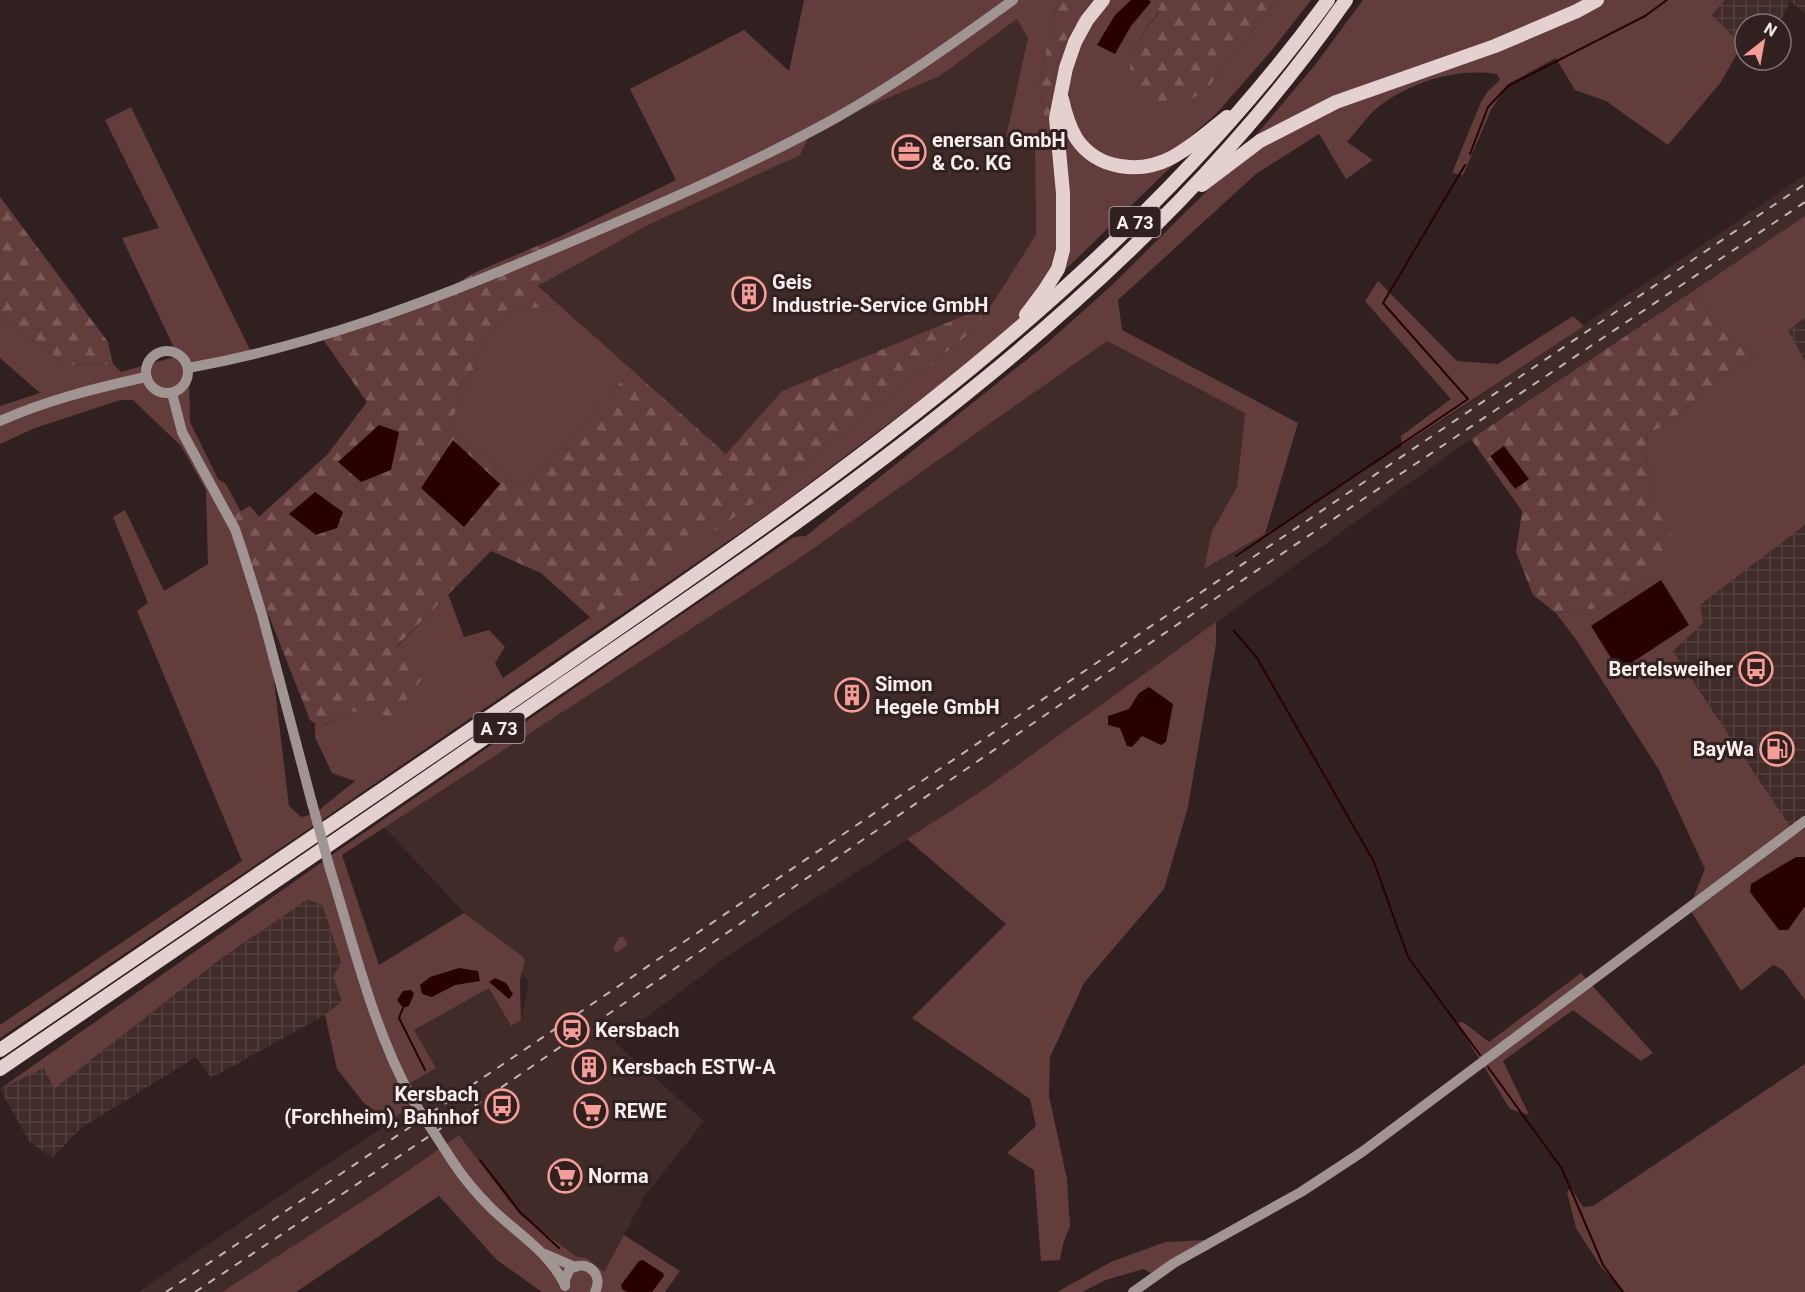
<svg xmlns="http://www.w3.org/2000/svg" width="1805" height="1292" viewBox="0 0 1805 1292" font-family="Roboto,sans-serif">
	<defs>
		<pattern id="industrial-grid" width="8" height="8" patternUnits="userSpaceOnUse" patternTransform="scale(1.5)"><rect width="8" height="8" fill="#402b29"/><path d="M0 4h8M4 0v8" fill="none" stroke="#53403e"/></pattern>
		<pattern id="forest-firs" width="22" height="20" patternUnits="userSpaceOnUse" patternTransform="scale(1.5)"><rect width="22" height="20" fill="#633d3b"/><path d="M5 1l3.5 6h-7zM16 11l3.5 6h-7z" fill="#7a5958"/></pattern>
	</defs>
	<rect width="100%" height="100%" fill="#302120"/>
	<g fill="#402b29">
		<path d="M1017 19 1028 38 1006 137 1035 147 1036 235 992 304 782 391 726 454 538 286 650 224 812 130 940 76Z"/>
		<path d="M1805 175V216L1471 439 983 790 733 952 614 1042 704 1121 644 1197 604 1272 587 1258H577L520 1215 459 1135 386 1186 222 1292H138L390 1122 409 1106 407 1085 414 1030 489 987 510 1025 521 1020 529 982 384 827 797 560 1107 341 1245 413 1237 487 1212 531 1205 569 1265 534 1459 410Z"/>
	</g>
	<g fill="url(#industrial-grid)">
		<path d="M1725 0H1805V14L1790 1 1779 24H1745V39L1742 45 1712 15Z"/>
		<path d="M1805 318V361L1788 330Z"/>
		<path d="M1805 525V828L1795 835 1673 650 1702 623 1700 605Z"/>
		<path d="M307 900 322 903 341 962 333 977 342 1001 325 1015 211 1078 196 1057 81 1128 52 1158 29 1141 0 1089 44 1067 55 1088 223 957Z"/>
	</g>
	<g fill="#633d3b">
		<path d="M804 0H1058L1039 82 1048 134 1053 78 1064 43 1092 0H1156L1159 11 1129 54 1208 88 1277 0H1311L1272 50 1216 114 1185 141 1174 164 1061 274 1015 324 941 384 775 509 319 822 0 1038V1025L242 861 137 611 148 603 113 517 125 510 164 591 208 564 206 490 181 446 133 400H120L35 428 0 444V406L40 393 0 358V317L66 365 113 364 121 372 178 356 122 238 159 228 105 120 131 107 252 354 189 370 190 422 218 479 226 484 241 512 229 518 247 554 265 606 289 806 301 817 314 814 355 781 332 773 315 737V724L321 727 350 711 396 648 448 594 464 637 489 630 505 647 495 663 503 678 767 494 969 334 992 304 1036 235 1035 147 1006 137 1028 38 1017 19 940 76 812 130 800 155 650 224 538 286 561 236 676 180 630 89 744 30 789 71Z"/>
		<path d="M1363 0H1725L1712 15 1742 45 1721 82 1668 145 1606 101 1575 90 1556 58 1508 84 1491 110 1463 175 1452 173 1481 102 1488 91 1500 80 1497 74C1456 68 1415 81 1382 104 1369 113 1358 130 1347 142L1373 160 1346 179 1319 134 1256 174 1118 300 1122 330 1298 423 1265 534 1204 569 1212 531 1237 487 1245 413 1107 341 797 560 342 855 379 965 464 913 521 955 525 960 520 980 521 1020 511 1026 489 988 414 1030 436 1068 407 1085 409 1106 390 1122 364 1103 337 1069 325 1015 342 1001 333 977 341 962 322 904 307 900 223 957 54 1089 44 1068 0 1089 339 850 794 537 806 536 1045 345 1111 286 1211 187 1256 151 1252 140 1315 65Z"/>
		<path d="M1805 216V318L1788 330 1805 361V525L1700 605 1703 623 1673 651 1795 834 1805 828V1000L1783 970 1773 965 1741 991 1689 908 1705 869 1659 770 1577 641 1556 613 1600 608 1652 577 1676 547 1652 498 1646 451 1648 433 1666 425 1727 373 1754 357 1722 330 1693 291Z"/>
		<path d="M1378 281 1457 361 1498 364 1573 316 1584 326 1402 446 1401 436 1451 399 1365 301Z"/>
		<path d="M558 304 632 370 521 489 450 425 488 334 516 311Z"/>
		<path d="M1216 622V644L1188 807 1164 889 1084 983 1050 1057 1049 1096 1067 1179 1070 1226 1063 1244 1060 1260 1041 1261 1034 1170 1007 1153 1036 1126 1030 1099 912 1018 1006 924 907 839 983 790Z"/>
		<path d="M619 937H623L627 943 626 946 616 953 613 949Z"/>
		<path d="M1581 973 1653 1053 1641 1061 1573 1010 1503 1061 1529 1115 1510 1109 1457 1023 1463 1022 1489 1042Z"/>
		<path d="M1805 1064V1292H1625L1601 1267 1576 1228 1567 1192 1571 1188 1583 1207 1593 1206Z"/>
		<path d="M459 1135 520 1215 577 1257 587 1258 604 1272 624 1235 680 1271 665 1292H542L497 1260 439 1196 296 1292H222L386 1186Z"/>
		<path d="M1206 1240 1151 1273 1143 1269 1106 1280 1082 1292H1057L1111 1262 1165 1242Z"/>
	</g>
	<g fill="url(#forest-firs)">
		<path d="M1058 0H1092L1064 43 1053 78 1048 138 1039 82Z"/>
		<path d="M1156 0H1277L1208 88 1171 112 1145 107 1133 93 1129 54 1159 12Z"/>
		<path d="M0 197 108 342 113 364 66 365 0 317Z"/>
		<path d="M561 236 538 286 558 304 516 311 488 334 450 425 521 489 632 370 726 454 782 391 992 304 969 334 767 494 591 618 541 573 491 551 396 647 421 680 394 717 350 711 320 727 310 720 265 606 247 555 229 518 250 506 259 517 327 455 367 402 322 338 424 302 476 272Z"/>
		<path d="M1693 291 1722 330 1754 357 1727 373 1666 425 1648 433 1646 451 1652 498 1677 547 1652 577 1600 608 1556 613 1533 595 1516 552 1522 511 1471 439Z"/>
	</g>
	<g fill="#290001">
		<path d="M1131 0H1149L1151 2 1131 26 1115 54 1097 45 1115 15Z"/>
		<path d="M379 425 399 432 391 470 361 482 338 462Z"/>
		<path d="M453 440 500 484 464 527 421 488Z"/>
		<path d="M1504 446 1529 479 1515 489 1490 456Z"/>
		<path d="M315 492 343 512 337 528 316 535 289 514Z"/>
		<path d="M1661 580 1689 625 1619 671 1591 626Z"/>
		<path d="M1149 687 1173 704 1166 742 1161 745 1142 736 1132 747 1127 746 1120 728 1108 725V716L1129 709 1139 693Z"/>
		<path d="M1796 857H1805V906L1788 930H1779L1750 892 1751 884Z"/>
		<path d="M459 968 478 971 480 981 455 985 432 997 422 994 420 985 430 977Z"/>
		<path d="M495 978 506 983 513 994 509 999 489 982Z"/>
		<path d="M411 990 414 994 409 1006 403 1008 397 1000 403 991Z"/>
		<path d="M643 1260 663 1273 664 1276 652 1292H627L622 1289 621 1285 639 1261Z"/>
	</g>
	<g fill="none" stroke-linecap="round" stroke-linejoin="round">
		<g stroke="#290001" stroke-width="2">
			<path d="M1470 154 1488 107 1508 86 1645 16 1667 0"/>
			<path d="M1236 556 1468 399 1383 303 1465 165"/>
			<path d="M1234 631 1257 658 1374 862 1408 957 1480 1055"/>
			<path d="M403 1008 399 1018 425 1070"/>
			<path d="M1488 1067 1562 1169 1603 1265 1623 1292"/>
			<path d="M480 1160 520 1212 559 1248"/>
		</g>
		<g stroke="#a19594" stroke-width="10">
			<circle cx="167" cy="372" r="21"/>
			<path d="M188 368C311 346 429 302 544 253 642 212 741 170 834 119 896 84 955 42 1013 0"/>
			<path d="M172 393 182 432 235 529 243 553 262 614 312 803"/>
			<path d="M0 421C47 400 96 388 146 377"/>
			<path d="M330 869C354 946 373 1028 412 1099"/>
			<path d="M453 1162C464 1179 478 1195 492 1209 518 1234 549 1252 565 1285"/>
			<path d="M545 1254 575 1267"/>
			<path d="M565 1286V1279L570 1269C587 1259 604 1274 595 1292"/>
			<path d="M1133 1292 1174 1263 1301 1192 1362 1152 1805 821"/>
		</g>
		<g stroke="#e4d0ce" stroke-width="14">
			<path d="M1062 99C1065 113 1069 126 1076 138 1097 170 1140 174 1171 158 1192 147 1209 131 1227 117"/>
			<path d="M1202 185 1260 141 1336 102 1495 46 1577 11 1597 0"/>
			<path d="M1026 315 1044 291 1058 269 1063 250V193L1056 118 1066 68 1075 42 1087 20 1103 0"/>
			<path d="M0 1050C186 923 372 797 558 670 839 477 1125 279 1328 0"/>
			<path d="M0 1069C187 942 373 815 559 687 846 492 1145 289 1346 0"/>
		</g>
		<g stroke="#c1b5b4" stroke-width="2" stroke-dasharray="8 8" stroke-linecap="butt">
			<path d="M166 1292 1805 184"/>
			<path d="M195 1292 461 1115 1219 596 1805 202"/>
		</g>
		<g stroke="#a19594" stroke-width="10">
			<path d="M312 803 330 869"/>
			<path d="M412 1099 453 1162"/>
		</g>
	</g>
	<defs>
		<symbol id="office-ring" viewBox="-11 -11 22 22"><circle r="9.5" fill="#302120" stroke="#f59c96" stroke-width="1.5"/><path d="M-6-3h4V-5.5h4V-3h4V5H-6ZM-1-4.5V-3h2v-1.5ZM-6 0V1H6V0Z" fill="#f59c96"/></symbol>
		<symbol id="building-ring" viewBox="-11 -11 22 22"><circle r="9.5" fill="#302120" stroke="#f59c96" stroke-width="1.5"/><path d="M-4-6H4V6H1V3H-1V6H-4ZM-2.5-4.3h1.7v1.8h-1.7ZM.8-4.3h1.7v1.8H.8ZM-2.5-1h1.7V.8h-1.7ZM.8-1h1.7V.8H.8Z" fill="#f59c96"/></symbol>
		<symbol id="bus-ring" viewBox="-11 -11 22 22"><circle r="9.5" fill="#302120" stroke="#f59c96" stroke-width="1.5"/><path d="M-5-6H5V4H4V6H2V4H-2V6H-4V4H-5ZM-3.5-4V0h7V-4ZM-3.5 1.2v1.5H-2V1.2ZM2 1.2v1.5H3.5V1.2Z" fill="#f59c96"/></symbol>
		<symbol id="fuel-ring" viewBox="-11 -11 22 22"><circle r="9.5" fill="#302120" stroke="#f59c96" stroke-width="1.5"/><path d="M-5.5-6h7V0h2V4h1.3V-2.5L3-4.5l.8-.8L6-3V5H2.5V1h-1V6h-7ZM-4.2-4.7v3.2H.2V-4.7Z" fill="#f59c96"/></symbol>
		<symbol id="station-ring" viewBox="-11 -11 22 22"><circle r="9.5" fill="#302120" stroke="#f59c96" stroke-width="1.5"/><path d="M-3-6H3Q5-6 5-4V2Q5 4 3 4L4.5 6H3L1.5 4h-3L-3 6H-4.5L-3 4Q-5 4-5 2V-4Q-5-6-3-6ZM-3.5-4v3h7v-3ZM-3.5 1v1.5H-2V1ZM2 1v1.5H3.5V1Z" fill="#f59c96"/></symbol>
		<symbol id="supermarket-ring" viewBox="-11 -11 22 22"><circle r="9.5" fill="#302120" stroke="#f59c96" stroke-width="1.5"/><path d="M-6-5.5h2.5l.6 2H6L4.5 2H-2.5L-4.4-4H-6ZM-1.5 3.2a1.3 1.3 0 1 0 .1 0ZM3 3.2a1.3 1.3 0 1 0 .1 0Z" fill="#f59c96"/></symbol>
	</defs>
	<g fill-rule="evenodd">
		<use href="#office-ring" x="890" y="133" width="38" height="38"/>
		<use href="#building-ring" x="730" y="275" width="38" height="38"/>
		<use href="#bus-ring" x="1737" y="650" width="38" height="38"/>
		<use href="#building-ring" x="833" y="676" width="38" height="38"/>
		<use href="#fuel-ring" x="1758" y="730" width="38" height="38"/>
		<use href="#station-ring" x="553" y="1011" width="38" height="38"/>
		<use href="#building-ring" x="570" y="1048" width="38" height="38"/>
		<use href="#bus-ring" x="483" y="1087" width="38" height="38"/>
		<use href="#supermarket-ring" x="572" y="1092" width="38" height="38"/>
		<use href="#supermarket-ring" x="546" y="1157" width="38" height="38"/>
	</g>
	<g text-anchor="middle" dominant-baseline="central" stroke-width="6" stroke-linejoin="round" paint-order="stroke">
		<g fill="#302120" stroke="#bcb0b0" stroke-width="1.5">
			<rect x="1109.5" y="207" width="51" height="30" rx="4.5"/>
			<rect x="473.5" y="713" width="51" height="30" rx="4.5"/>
		</g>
		<g font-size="18" font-weight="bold" fill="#f8eeed">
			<text x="1135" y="222">A 73</text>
			<text x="499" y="728">A 73</text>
		</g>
		<g font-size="20" font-weight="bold" fill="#f8eeed" stroke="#302120" text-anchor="start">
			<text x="932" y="140">enersan GmbH<tspan x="932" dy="23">&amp; Co. KG</tspan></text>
			<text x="772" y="282">Geis<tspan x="772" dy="23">Industrie-Service GmbH</tspan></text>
			<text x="1733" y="669" text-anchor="end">Bertelsweiher</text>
			<text x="875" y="684">Simon<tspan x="875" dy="23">Hegele GmbH</tspan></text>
			<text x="1754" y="749" text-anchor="end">BayWa</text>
			<text x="595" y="1030">Kersbach</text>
			<text x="612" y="1067">Kersbach ESTW-A</text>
			<text x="479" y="1094" text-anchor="end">Kersbach<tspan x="479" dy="23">(Forchheim), Bahnhof</tspan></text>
			<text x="614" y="1111">REWE</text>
			<text x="588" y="1176">Norma</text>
		</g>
	</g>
	<g transform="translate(1763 42) rotate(31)"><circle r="28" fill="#302120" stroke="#807372" stroke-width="1.5"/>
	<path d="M0-4.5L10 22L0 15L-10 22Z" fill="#f59c96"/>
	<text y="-9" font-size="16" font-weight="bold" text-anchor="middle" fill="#f8eeed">N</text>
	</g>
</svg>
